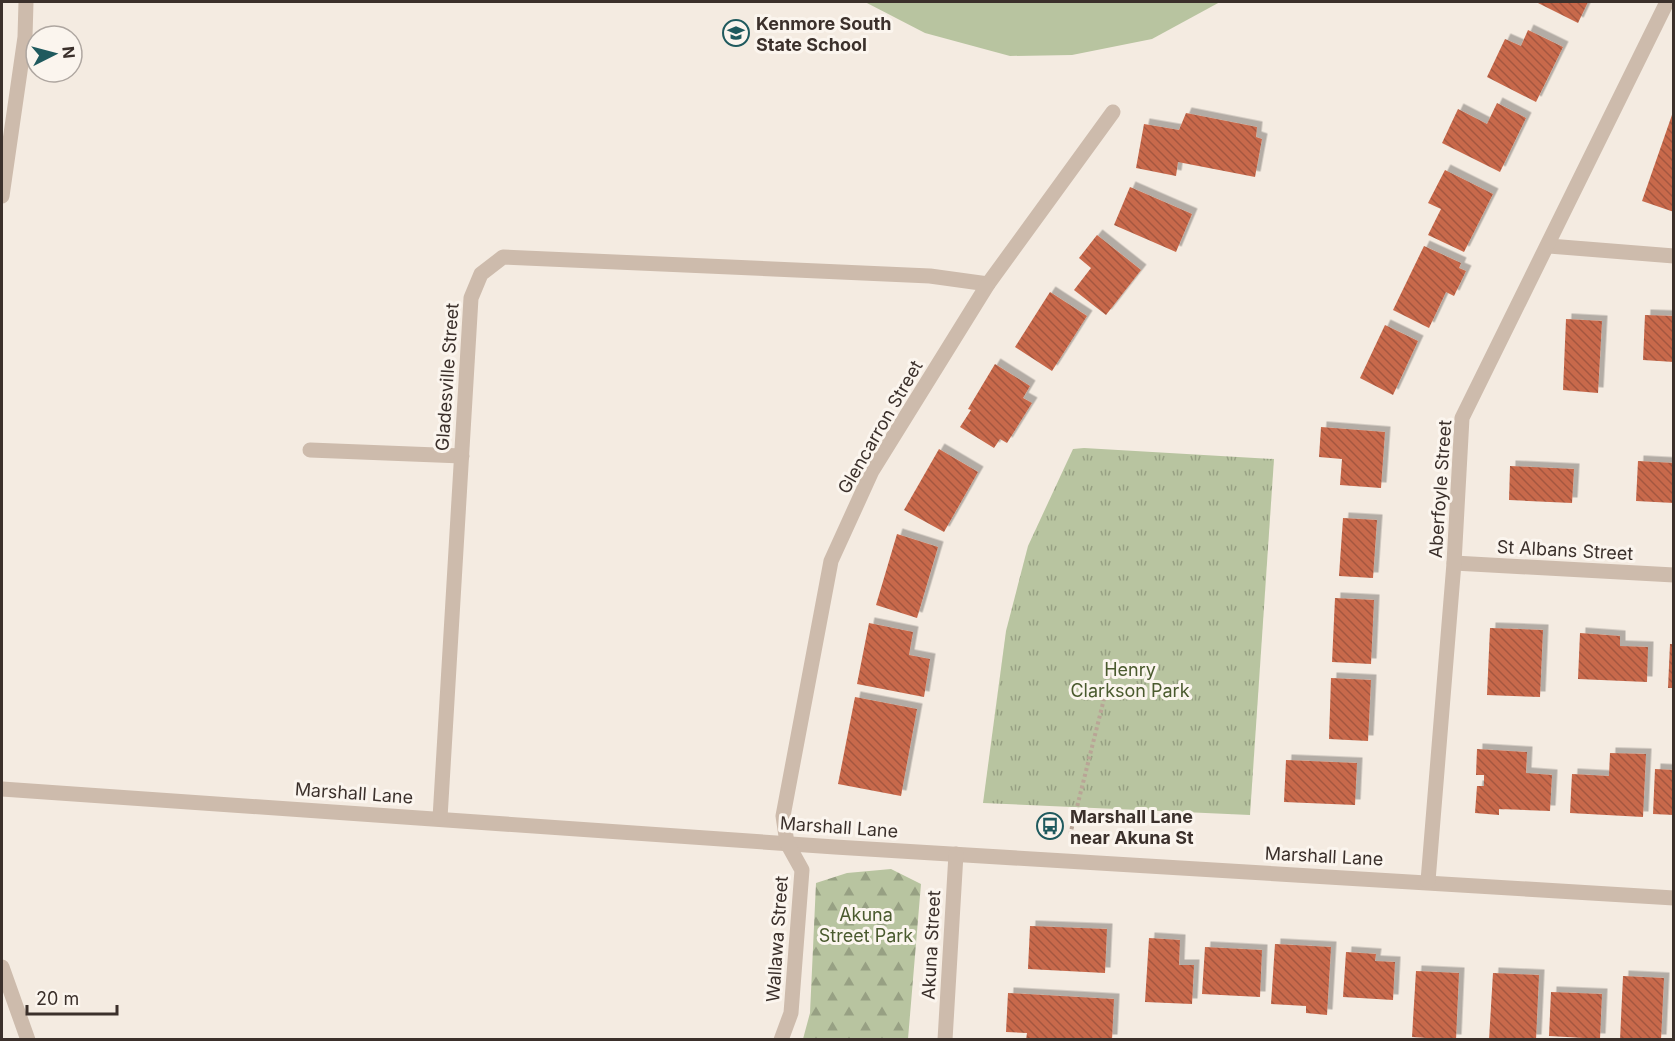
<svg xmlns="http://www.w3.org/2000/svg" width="1675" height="1041" viewBox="0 0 1675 1041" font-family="Inter,sans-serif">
	<defs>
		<pattern id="grass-tufts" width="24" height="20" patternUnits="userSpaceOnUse" patternTransform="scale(1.5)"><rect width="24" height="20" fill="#b8c4a0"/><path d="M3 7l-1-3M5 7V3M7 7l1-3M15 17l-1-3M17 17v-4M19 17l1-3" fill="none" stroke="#97a083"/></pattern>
		<pattern id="forest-firs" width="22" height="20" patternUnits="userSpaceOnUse" patternTransform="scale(1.5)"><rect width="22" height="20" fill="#b8c4a0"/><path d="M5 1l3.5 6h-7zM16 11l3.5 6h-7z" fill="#97a083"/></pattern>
		<pattern id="building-back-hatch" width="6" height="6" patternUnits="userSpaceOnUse" patternTransform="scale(1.5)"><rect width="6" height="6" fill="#c8694b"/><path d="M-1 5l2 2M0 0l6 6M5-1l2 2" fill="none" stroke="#a4573f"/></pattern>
		<filter id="shadow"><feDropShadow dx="5.5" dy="-5.5" stdDeviation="0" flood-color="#0004"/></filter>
	</defs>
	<rect width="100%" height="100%" fill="#f4ebe1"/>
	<path fill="url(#grass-tufts)" d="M1084 448 1274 459 1250 815 983 803 1006 631 1028 546 1073 449Z"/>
	<path fill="url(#forest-firs)" d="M891 869 921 884 908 1039H803L810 1013 816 883 847 873Z"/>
	<path fill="#b8c4a0" d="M865 2H1220L1152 39 1072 55 1010 56 925 33Z"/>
	<g fill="url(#building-back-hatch)" filter="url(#shadow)">
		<path d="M1536 2H1588L1578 23Z"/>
		<path d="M1528 30 1563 47 1536 102 1487 77 1505 39 1521 46Z"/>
		<path d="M1497 103 1526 118 1500 172 1442 143 1458 109 1487 124Z"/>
		<path d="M1673 112H1674V212L1642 201Z"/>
		<path d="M1186 113 1257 127 1256 137 1262 139 1255 177 1178 162 1176 176 1136 168 1144 124 1179 130Z"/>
		<path d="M1445 170 1493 194 1464 252 1428 235 1441 209 1428 203Z"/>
		<path d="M1130 187 1192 214 1176 252 1114 225Z"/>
		<path d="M1097 235 1141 270 1106 315 1074 290 1091 268 1079 258Z"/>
		<path d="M1424 246 1461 263 1459 268 1466 271 1454 296 1446 292 1429 328 1393 310Z"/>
		<path d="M1050 292 1087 316 1052 371 1015 347Z"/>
		<path d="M1645 315 1674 316V362L1643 360Z"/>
		<path d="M1566 319 1602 321 1598 393 1563 390Z"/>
		<path d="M1385 325 1418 341 1393 395 1360 378Z"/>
		<path d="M995 364 1030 386 1023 398 1032 403 1007 443 1000 439 994 448 960 427 971 410 968 409Z"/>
		<path d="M1321 427 1385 432 1381 488 1340 485 1342 459 1319 457Z"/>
		<path d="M939 449 978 472 944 532 904 510Z"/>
		<path d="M1638 461 1674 463V503L1636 501Z"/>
		<path d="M1510 466 1574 469 1572 503 1509 500Z"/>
		<path d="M1343 518 1377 520 1373 578 1339 576Z"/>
		<path d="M897 534 938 547 917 618 876 605Z"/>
		<path d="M1335 598 1374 600 1371 664 1332 662Z"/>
		<path d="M869 623 913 632 909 655 930 659 924 697 857 684Z"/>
		<path d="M1490 628 1543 630 1540 697 1487 695Z"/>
		<path d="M1580 633 1620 636V646L1648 647 1647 682 1578 679Z"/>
		<path d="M1670 644H1674V688H1668Z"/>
		<path d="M1331 678 1371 680 1368 741 1329 739Z"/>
		<path d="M855 697 917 709 901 796 838 784Z"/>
		<path d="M1477 749 1527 752 1526 773 1552 775 1550 811 1499 809V815L1475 813 1477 786H1484V775H1476Z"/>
		<path d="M1610 753 1646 754 1643 817 1570 813 1572 774 1609 776Z"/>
		<path d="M1286 760 1357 763 1355 805 1284 802Z"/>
		<path d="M1655 769 1674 770V815L1653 814Z"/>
		<path d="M1030 926 1107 929 1105 973 1028 969Z"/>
		<path d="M1149 938 1180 940 1179 965H1194L1192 1004 1145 1002Z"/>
		<path d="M1275 944 1331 947 1327 1015 1306 1013V1006L1271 1004Z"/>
		<path d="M1205 947 1262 950 1260 997 1202 994Z"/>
		<path d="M1346 952 1376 954 1375 961 1395 962 1393 1000 1343 997Z"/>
		<path d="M1416 971 1459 973 1456 1040 1412 1037Z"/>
		<path d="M1493 973 1539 975 1536 1040H1489Z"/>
		<path d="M1623 976 1664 978 1661 1040H1620Z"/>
		<path d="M1551 992 1602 994 1600 1039 1549 1036Z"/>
		<path d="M1008 993 1114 999 1112 1040H1026L1027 1033 1006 1032Z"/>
	</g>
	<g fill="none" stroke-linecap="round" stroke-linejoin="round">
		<path stroke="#b9a596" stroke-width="4" stroke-dasharray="3 3" stroke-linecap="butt" d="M1070 835 1110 675"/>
		<g stroke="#cdbbac" stroke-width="15">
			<path d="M2 196 25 37 26 2"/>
			<path d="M1549 246 1674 256"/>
			<path d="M310 450 462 456"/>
			<path d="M1454 563 1674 575"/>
			<path d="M2 789 835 847 1674 898"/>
			<path d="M440 818 471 298 481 274 503 257 930 276 988 284"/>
			<path d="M1428 881 1454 563 1462 418 1667 2"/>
			<path d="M2 967 28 1040"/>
			<path d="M781 1040 791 1013 802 870 787 843 783 816 831 561 872 471 988 284 1113 112"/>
			<path d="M945 1040 956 854"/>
		</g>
	</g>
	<defs>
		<symbol id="school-ring" viewBox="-11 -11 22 22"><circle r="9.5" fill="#fbf5ee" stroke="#1f5a5e" stroke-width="1.5"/><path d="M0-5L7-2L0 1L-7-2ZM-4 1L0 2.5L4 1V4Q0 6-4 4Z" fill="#1f5a5e"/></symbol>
		<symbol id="bus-ring" viewBox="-11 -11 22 22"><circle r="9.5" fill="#fbf5ee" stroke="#1f5a5e" stroke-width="1.5"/><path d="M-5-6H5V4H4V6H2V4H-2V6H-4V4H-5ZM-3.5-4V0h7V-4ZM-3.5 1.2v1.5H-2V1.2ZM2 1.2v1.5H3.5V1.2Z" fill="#1f5a5e"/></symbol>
	</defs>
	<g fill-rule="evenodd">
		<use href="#school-ring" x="721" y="18" width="30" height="30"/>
		<use href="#bus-ring" x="1035" y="811" width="30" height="30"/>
	</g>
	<g text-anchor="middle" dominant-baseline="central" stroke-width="6" stroke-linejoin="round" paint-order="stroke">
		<g font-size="18" font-weight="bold" fill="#3b302b" stroke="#fbf5ee" text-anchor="start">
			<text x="756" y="23">Kenmore South<tspan x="756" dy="21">State School</tspan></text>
			<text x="1070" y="816">Marshall Lane<tspan x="1070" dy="21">near Akuna St</tspan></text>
		</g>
		<g font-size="18" fill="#3b302b" stroke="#fbf5ee">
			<text transform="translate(447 377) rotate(-86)">Gladesville Street</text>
			<text transform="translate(880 427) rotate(-60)">Glencarron Street</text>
			<text transform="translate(1440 489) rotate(-86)">Aberfoyle Street</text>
			<text transform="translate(1565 550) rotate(3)">St Albans Street</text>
			<text transform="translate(354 793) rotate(4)">Marshall Lane</text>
			<text transform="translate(839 827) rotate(4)">Marshall Lane</text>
			<text transform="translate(1324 856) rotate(3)">Marshall Lane</text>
			<text transform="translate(777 939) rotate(-86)">Wallawa Street</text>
			<text transform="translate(931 945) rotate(-87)">Akuna Street</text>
		</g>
		<g font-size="18" fill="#4a5a2e" stroke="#fbf5ee">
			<text x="1130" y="669">Henry<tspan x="1130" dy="21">Clarkson Park</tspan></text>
			<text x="866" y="914">Akuna<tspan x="866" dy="21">Street Park</tspan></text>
		</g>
	</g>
	<rect width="1675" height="1041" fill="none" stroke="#3b302b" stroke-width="6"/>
	<g transform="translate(54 54) rotate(84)"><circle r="28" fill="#fbf5ee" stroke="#aea6a0" stroke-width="1.5"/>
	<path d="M0-4.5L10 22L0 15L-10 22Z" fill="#1f5a5e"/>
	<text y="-9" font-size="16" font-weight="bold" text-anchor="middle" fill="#3b302b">N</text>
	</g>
	<path d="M27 1005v9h90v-9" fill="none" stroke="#3b302b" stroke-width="3"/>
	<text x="36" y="1005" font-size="18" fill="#3b302b" stroke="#fbf5ee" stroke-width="4.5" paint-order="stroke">20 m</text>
</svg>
